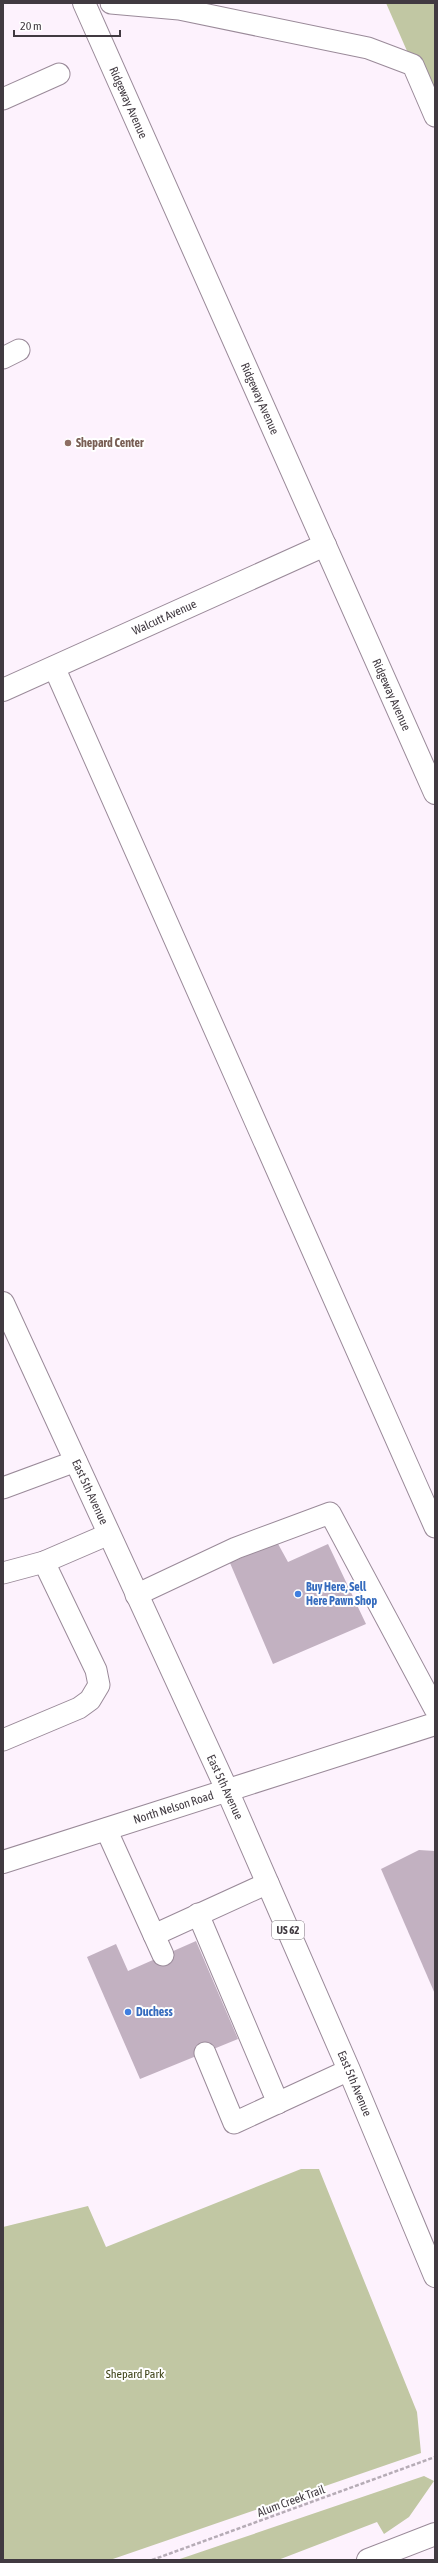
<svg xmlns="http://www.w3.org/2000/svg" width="438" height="2563" viewBox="0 0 438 2563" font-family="'Asap Condensed',sans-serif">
	<rect width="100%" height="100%" fill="#fdf2fd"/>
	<g fill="#c1c7a3">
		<path d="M386 3H435V115Z"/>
		<path d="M301 2169H319L417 2412 421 2453 110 2560H3V2227L88 2206 106 2247Z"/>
		<path d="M424 2476 434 2481 409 2517 384 2534 377 2522 278 2560H177Z"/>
	</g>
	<g fill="#c2b1c1">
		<path d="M277 1542 288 1562 328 1544 366 1624 273 1664 230 1563Z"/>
		<path d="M419 1850 435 1851V1994L381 1869Z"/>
		<path d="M196 1941 238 2039 140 2079 87 1957 116 1944 128 1971Z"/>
	</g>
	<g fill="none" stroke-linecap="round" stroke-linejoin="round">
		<defs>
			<g id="service">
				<path d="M111 3 179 9 368 48 413 65 435 116"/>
				<path d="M3 99 59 74"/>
				<path d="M3 358 19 350"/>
				<path d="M54 667 435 1527"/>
				<path d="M3 1488 76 1461"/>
				<path d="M3 1573 44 1562 109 1534"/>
				<path d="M136 1595 236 1548 330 1513 435 1709"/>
				<path d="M3 1740 79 1708 90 1700 99 1685 96 1670 44 1562"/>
				<path d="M106 1829 163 1955"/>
				<path d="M198 1914 278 2103"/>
				<path d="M154 1935 268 1883"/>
				<path d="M205 2053 234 2123 349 2070"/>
			</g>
			<g id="minor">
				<path id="s1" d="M84 3 435 793"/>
				<path id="s2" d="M3 690 325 545"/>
			</g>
			<g id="secondary">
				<path id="s3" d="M3 1303 227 1790"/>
			</g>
			<g id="primary">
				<path id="s4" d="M227 1790 349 2070 435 2276"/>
				<path id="s5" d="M3 1862 435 1724"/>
			</g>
			<path id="motorway" d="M368 2560 435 2534"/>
		</defs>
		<use href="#service" stroke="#9a8a99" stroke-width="23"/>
		<use href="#minor" stroke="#9a8a99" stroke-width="24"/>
		<use href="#secondary" stroke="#9a8a99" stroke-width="24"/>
		<use href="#primary" stroke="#9a8a99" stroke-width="24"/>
		<use href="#motorway" stroke="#9a8a99" stroke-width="24"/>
		<path stroke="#b6acb6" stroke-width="2.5" stroke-dasharray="4 2" stroke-linecap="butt" d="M152 2560 435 2457"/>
		<use href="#service" stroke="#fff" stroke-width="21"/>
		<use href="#minor" stroke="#fff" stroke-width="22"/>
		<use href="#secondary" stroke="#fff" stroke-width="22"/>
		<use href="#primary" stroke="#fff" stroke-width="22"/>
		<use href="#motorway" stroke="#fff" stroke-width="22"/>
	</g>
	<circle fill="#8d6e63" stroke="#fff" stroke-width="1.5" cx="68" cy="443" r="4"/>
	<g fill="#3f7fe0" stroke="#fff" stroke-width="1.5">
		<circle cx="298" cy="1594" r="4"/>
		<circle cx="128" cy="2012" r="4"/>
	</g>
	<g text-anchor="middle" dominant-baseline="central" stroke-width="4" stroke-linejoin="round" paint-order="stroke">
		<rect fill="#fff" stroke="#7a757a" stroke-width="1" x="272" y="1921" width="32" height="18" rx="3"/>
		<g font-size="11" font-weight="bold" fill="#413a41">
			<text x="288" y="1930">US 62</text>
		</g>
		<g font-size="12" fill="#413a41" stroke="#fff">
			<text stroke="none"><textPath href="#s1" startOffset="109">Ridgeway Avenue</textPath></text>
			<text stroke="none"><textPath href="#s1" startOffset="433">Ridgeway Avenue</textPath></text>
			<text stroke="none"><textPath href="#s2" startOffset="177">Walcutt Avenue</textPath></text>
			<text stroke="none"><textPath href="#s1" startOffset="757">Ridgeway Avenue</textPath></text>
			<text stroke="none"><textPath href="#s3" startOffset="208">East 5th Avenue</textPath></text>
			<text transform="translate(225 1787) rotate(65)">East 5th Avenue</text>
			<text stroke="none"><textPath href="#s5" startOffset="179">North Nelson Road</textPath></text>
			<text stroke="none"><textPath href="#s4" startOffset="320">East 5th Avenue</textPath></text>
			<text transform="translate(291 2501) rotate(-20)">Alum Creek Trail</text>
		</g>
		<g font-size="12" font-weight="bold" fill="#785e54" stroke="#fff" text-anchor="start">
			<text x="76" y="443">Shepard Center</text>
		</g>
		<g font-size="12" font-weight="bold" fill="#366cbe" stroke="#fff" text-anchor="start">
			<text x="306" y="1587">Buy Here, Sell<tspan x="306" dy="14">Here Pawn Shop</tspan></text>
			<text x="136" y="2012">Duchess</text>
		</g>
		<g font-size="12" fill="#3e4317" stroke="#fff">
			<text x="135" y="2374">Shepard Park</text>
		</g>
	</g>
	<rect width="438" height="2563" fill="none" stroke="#413a41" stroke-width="8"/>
	<path d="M14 30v6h106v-6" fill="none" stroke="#413a41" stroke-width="2"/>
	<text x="20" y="30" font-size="12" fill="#413a41" stroke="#ffffff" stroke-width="3" paint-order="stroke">20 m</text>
</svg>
